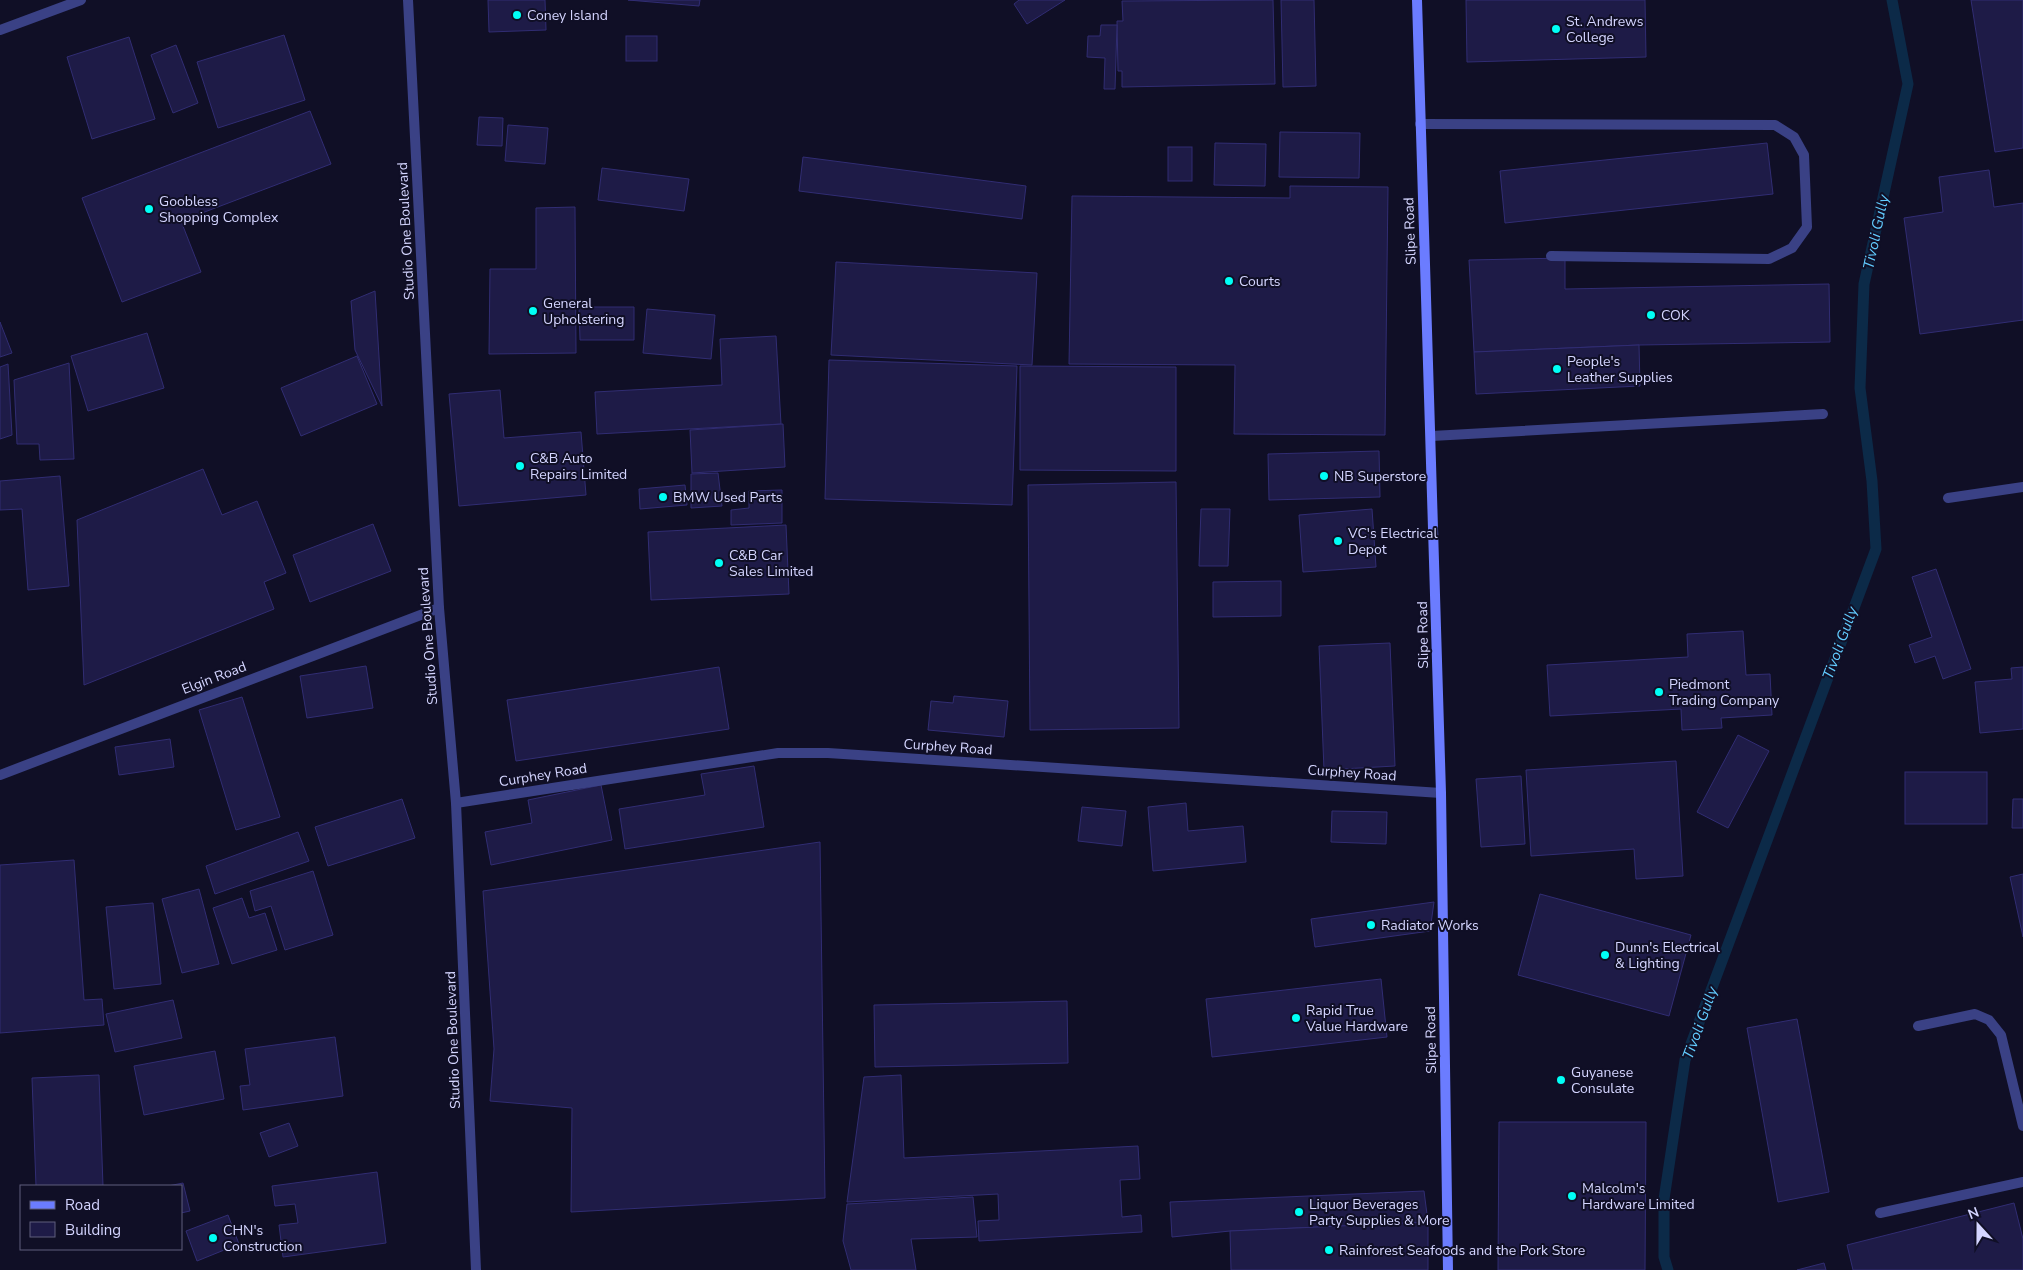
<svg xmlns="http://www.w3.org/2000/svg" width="2023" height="1270" viewBox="0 0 2023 1270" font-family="'Nunito Sans',sans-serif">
	<rect width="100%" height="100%" fill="#100f26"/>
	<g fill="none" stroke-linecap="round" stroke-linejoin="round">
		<path stroke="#0c2a48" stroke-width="11" d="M1668 1270 1664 1257V1199L1685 1060 1876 549 1872 481 1860 388 1864 284 1908 84 1892 0"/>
	</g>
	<g fill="#1e1b47" stroke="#312d73">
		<path d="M488 0H545L546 30 489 32Z"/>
		<path d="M628 0H700L699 6Z"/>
		<path d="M1019 0H1065L1027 24 1014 4Z"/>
		<path d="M1273 0 1275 84 1122 87V71H1118L1117 21H1123L1122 1Z"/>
		<path d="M1281 0H1314L1316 86 1283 87Z"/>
		<path d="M1466 0H1645L1646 57 1467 62Z"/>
		<path d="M1971 0H2023V148L1995 152Z"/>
		<path d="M1101 25H1117L1115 89H1104L1105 58 1087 57 1088 36H1100Z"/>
		<path d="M284 35 305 100 218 128 197 62Z"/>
		<rect x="626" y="36" width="31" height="25"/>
		<path d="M129 37 155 119 92 139 67 57Z"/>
		<path d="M176 45 198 103 173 113 151 55Z"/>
		<path d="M310 111 331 164 181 221 201 272 122 302 82 198Z"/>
		<path d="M479 117 503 118 502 146 477 145Z"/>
		<path d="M508 125 548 128 545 164 505 161Z"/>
		<path d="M1280 132 1360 133 1359 178 1279 177Z"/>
		<path d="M1215 143 1266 144 1265 186 1214 185Z"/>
		<path d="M1767 143 1773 194 1505 223 1500 171Z"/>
		<rect x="1168" y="147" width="24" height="34"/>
		<path d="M803 157 1026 186 1022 219 799 191Z"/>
		<path d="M602 168 689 179 684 211 598 200Z"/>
		<path d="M1989 170 1994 207 2023 203V320L1920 334 1904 218 1943 212 1939 177Z"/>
		<path d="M1290 186 1388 187 1385 435 1234 434 1235 365 1069 364 1072 196 1290 198Z"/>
		<path d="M575 207 576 353 489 354 490 269H536V208Z"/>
		<path d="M1565 258V289L1829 284 1830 342 1639 345 1474 352 1469 260Z"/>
		<path d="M836 262 1037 273 1032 365 831 355Z"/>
		<path d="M375 291 382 406 355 350 351 301Z"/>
		<path d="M579 307H634V340H580Z"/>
		<path d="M647 309 715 315 711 359 643 353Z"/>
		<path d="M0 322 12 353 0 357Z"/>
		<path d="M147 333 164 388 88 411 71 356Z"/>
		<path d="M776 336 781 424 597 434 595 392 722 385 720 339Z"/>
		<path d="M1639 345 1640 386 1476 394 1474 352Z"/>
		<path d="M357 356 377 404 301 436 281 388Z"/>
		<path d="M829 360 1017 366 1012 505 825 499Z"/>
		<path d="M69 363 74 459 40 460 39 444H17L14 380Z"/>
		<path d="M8 364 12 435 0 439V367Z"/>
		<path d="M1020 366 1176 367V471L1020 470Z"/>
		<path d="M500 390 504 438 581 432 586 495 459 506 449 394Z"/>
		<path d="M783 424 785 467 692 473 690 430Z"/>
		<path d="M1379 451 1380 497 1269 500 1268 454Z"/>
		<path d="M203 469 222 515 257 501 286 573 264 582 274 609 84 685 77 520Z"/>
		<path d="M718 473 722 506 691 508V474Z"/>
		<path d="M60 476 69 586 28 590 22 509 0 510V481Z"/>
		<path d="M1176 482 1179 728 1030 730 1028 485Z"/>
		<path d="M685 485 687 505 640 509 639 489Z"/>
		<path d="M782 490V523L731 525V510L749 508V491Z"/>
		<path d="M1201 509H1230L1228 566H1199Z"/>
		<path d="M1372 509 1376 567 1303 572 1299 515Z"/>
		<path d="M373 524 391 571 310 602 293 555Z"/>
		<path d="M786 525 789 594 651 600 648 532Z"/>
		<path d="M1936 569 1971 669 1943 679 1935 656 1915 663 1909 645 1932 637 1912 577Z"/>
		<path d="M1281 581V616L1213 617V582Z"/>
		<path d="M1743 631 1746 675 1770 674 1772 715 1721 718 1722 728 1682 730 1681 709 1550 716 1547 665 1688 657 1687 634Z"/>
		<path d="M1390 643 1395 766 1324 770 1319 646Z"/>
		<path d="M366 666 373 708 307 718 300 676Z"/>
		<path d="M719 667 729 729 516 761 507 700Z"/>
		<path d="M2023 667V729L1980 733 1975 682 2012 679 2011 668Z"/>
		<path d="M954 696 1008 701 1004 737 928 730 931 701 953 703Z"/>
		<path d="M242 697 280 817 236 830 199 710Z"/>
		<path d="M1738 735 1769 751 1728 828 1697 812Z"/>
		<path d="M170 739 174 767 119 775 115 747Z"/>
		<path d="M1676 761 1683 876 1636 879 1634 849 1531 856 1526 770Z"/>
		<path d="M754 766 764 827 625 849 619 809 705 795 701 774Z"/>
		<rect x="1905" y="772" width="82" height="52"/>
		<path d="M1521 776 1525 844 1481 847 1476 779Z"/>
		<path d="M601 785 612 840 491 865 485 832 532 823 528 800Z"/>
		<path d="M402 799 415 838 328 866 315 827Z"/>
		<path d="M2013 799H2023V828H2012Z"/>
		<path d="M1186 803 1188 831 1243 826 1246 862 1153 871 1148 807Z"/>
		<path d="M1082 807 1126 811 1122 846 1078 841Z"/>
		<path d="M1332 811 1387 812 1386 844 1331 842Z"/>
		<path d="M298 832 309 861 215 894 206 866Z"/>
		<path d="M820 842 825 1198 571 1212 572 1108 490 1101 494 1049 483 891Z"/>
		<path d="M74 860 84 1000 102 999 104 1025 0 1033V865Z"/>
		<path d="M313 871 333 935 285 950 271 906 255 911 250 891Z"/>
		<path d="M2023 874V937L2010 877Z"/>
		<path d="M199 889 219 964 182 973 162 899Z"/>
		<path d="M1540 894 1691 935 1669 1016 1518 975Z"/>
		<path d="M242 898 249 918 265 913 277 950 232 964 213 908Z"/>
		<path d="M1434 902 1430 931 1315 947 1311 919Z"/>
		<path d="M153 903 161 984 114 989 106 907Z"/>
		<path d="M1381 979 1387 1037 1212 1057 1206 999Z"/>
		<path d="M173 1000 182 1038 115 1052 106 1014Z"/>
		<path d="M1067 1001 1068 1063 875 1067 874 1005Z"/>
		<path d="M1797 1019 1829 1192 1778 1202 1747 1028Z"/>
		<path d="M335 1037 343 1096 243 1110 240 1086 250 1085 245 1049Z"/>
		<path d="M215 1051 224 1099 144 1115 134 1066Z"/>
		<path d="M99 1075 103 1186H36L32 1078Z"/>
		<path d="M901 1075 904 1158 1138 1146 1140 1179 1120 1180 1122 1217 1141 1215 1142 1232 979 1241 978 1221 999 1220 998 1194 847 1202 864 1077Z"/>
		<path d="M1499 1122H1646L1645 1270H1498Z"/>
		<path d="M289 1123 298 1146 269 1157 260 1133Z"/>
		<path d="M377 1172 386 1243 283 1257 279 1225 298 1223 295 1204 275 1206 272 1186Z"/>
		<path d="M183 1183 190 1211 181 1213V1186H168Z"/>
		<path d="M1424 1191 1428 1222 1230 1231 1172 1237 1170 1202Z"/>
		<path d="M973 1197 977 1237 911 1239 916 1270H851L843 1241 847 1204Z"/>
		<path d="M2014 1203 2023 1239V1270H1853L1847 1245Z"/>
		<path d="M228 1215 239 1244 197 1261 186 1231Z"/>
		<path d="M1428 1222V1270H1231L1230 1231Z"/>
		<path d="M1824 1263 1826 1270H1797Z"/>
	</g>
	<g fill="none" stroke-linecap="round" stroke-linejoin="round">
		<g stroke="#3a4185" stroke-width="10">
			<path d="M1420 124 1775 125 1794 137 1804 155 1807 227 1792 248 1769 259 1551 256"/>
			<path d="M1432 436 1823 414"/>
			<path d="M1918 1026 1975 1014 1989 1020 2001 1035 2023 1126"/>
			<path d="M1880 1213 2023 1182"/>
		</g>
		<g stroke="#3a4185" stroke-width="10">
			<path d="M0 30 81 0"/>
			<path d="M1948 498 2023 487"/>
			<path d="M0 775 439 608"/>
			<path d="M456 803 778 753H828L1441 793"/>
		</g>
		<path stroke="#3a4185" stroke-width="10" d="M408 0 439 608 456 803 476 1270"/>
		<path stroke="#6b7cff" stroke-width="10" d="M1417 0 1441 793 1448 1270"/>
	</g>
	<g fill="#00fff6" stroke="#100f26" stroke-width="2">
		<circle cx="517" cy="15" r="5"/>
		<circle cx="1556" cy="29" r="5"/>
		<circle cx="149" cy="209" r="5"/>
		<circle cx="1229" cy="281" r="5"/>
		<circle cx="533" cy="311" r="5"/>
		<circle cx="1651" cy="315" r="5"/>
		<circle cx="1557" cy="369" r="5"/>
		<circle cx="520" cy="466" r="5"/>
		<circle cx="1324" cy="476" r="5"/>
		<circle cx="663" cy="497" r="5"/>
		<circle cx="1338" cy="541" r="5"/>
		<circle cx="719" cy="563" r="5"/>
		<circle cx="1659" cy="692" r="5"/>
		<circle cx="1371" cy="925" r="5"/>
		<circle cx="1605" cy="955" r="5"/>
		<circle cx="1296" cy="1018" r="5"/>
		<circle cx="1561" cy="1080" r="5"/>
		<circle cx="1572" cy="1196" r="5"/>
		<circle cx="1299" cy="1212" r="5"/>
		<circle cx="213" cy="1238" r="5"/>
		<circle cx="1329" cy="1250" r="5"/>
	</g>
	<g text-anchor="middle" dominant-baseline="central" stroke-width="4" stroke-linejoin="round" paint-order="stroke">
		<g font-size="14" fill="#d4d5ff" stroke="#100f26" text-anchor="start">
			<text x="527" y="15">Coney Island</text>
			<text x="1566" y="21">St. Andrews<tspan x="1566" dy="16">College</tspan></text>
			<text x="159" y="201">Goobless<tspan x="159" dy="16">Shopping Complex</tspan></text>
			<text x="1239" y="281">Courts</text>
			<text x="543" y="303">General<tspan x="543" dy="16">Upholstering</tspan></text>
			<text x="1661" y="315">COK</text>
			<text x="1567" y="361">People's<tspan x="1567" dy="16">Leather Supplies</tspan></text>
			<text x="530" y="458">C&amp;B Auto<tspan x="530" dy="16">Repairs Limited</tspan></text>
			<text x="1334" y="476">NB Superstore</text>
			<text x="673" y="497">BMW Used Parts</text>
			<text x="1348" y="533">VC's Electrical<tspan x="1348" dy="16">Depot</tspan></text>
			<text x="729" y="555">C&amp;B Car<tspan x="729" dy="16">Sales Limited</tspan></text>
			<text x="1669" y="684">Piedmont<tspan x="1669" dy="16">Trading Company</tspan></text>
			<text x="1381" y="925">Radiator Works</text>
			<text x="1615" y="947">Dunn's Electrical<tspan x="1615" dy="16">&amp; Lighting</tspan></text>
			<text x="1306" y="1010">Rapid True<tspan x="1306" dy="16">Value Hardware</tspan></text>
			<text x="1571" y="1072">Guyanese<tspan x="1571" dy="16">Consulate</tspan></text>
			<text x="1582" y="1188">Malcolm's<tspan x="1582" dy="16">Hardware Limited</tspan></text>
			<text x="1309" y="1204">Liquor Beverages<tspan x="1309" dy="16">Party Supplies &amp; More</tspan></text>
			<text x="223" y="1230">CHN's<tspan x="223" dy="16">Construction</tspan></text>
			<text x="1339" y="1250">Rainforest Seafoods and the Pork Store</text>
		</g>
		<g font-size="14" fill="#d4d5ff" stroke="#100f26">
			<text transform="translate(406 231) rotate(-93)">Studio One Boulevard</text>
			<text transform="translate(1410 231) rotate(-92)">Slipe Road</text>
			<text transform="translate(1423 635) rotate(-91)">Slipe Road</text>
			<text transform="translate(428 636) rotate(-94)">Studio One Boulevard</text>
			<text transform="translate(214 678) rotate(-21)">Elgin Road</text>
			<text transform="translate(948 747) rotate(4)">Curphey Road</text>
			<text transform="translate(1352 773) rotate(4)">Curphey Road</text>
			<text transform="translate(543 775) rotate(-9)">Curphey Road</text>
			<text transform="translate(453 1040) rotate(-92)">Studio One Boulevard</text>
			<text transform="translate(1431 1040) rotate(-91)">Slipe Road</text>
		</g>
		<g font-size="15" font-style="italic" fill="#62ccff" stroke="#100f26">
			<text transform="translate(1876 232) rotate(-78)">Tivoli Gully</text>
			<text transform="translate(1840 643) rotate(-70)">Tivoli Gully</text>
			<text transform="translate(1700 1023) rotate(-70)">Tivoli Gully</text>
		</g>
	</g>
	<rect x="20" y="1185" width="162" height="65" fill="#100f26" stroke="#5e5e7d"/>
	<rect x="30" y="1201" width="25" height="8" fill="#6b7cff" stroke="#5e5e7d"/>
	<text x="65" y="1210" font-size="15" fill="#d4d5ff">Road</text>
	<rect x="30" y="1222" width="25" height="15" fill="#1e1b47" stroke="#5e5e7d"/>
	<text x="65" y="1235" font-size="15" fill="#d4d5ff">Building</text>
	<g transform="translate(1978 1225) rotate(339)" stroke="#100f26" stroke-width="4" paint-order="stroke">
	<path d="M0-4L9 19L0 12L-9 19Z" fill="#d4d5ff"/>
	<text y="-8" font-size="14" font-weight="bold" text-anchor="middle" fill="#d4d5ff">N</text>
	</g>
</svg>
